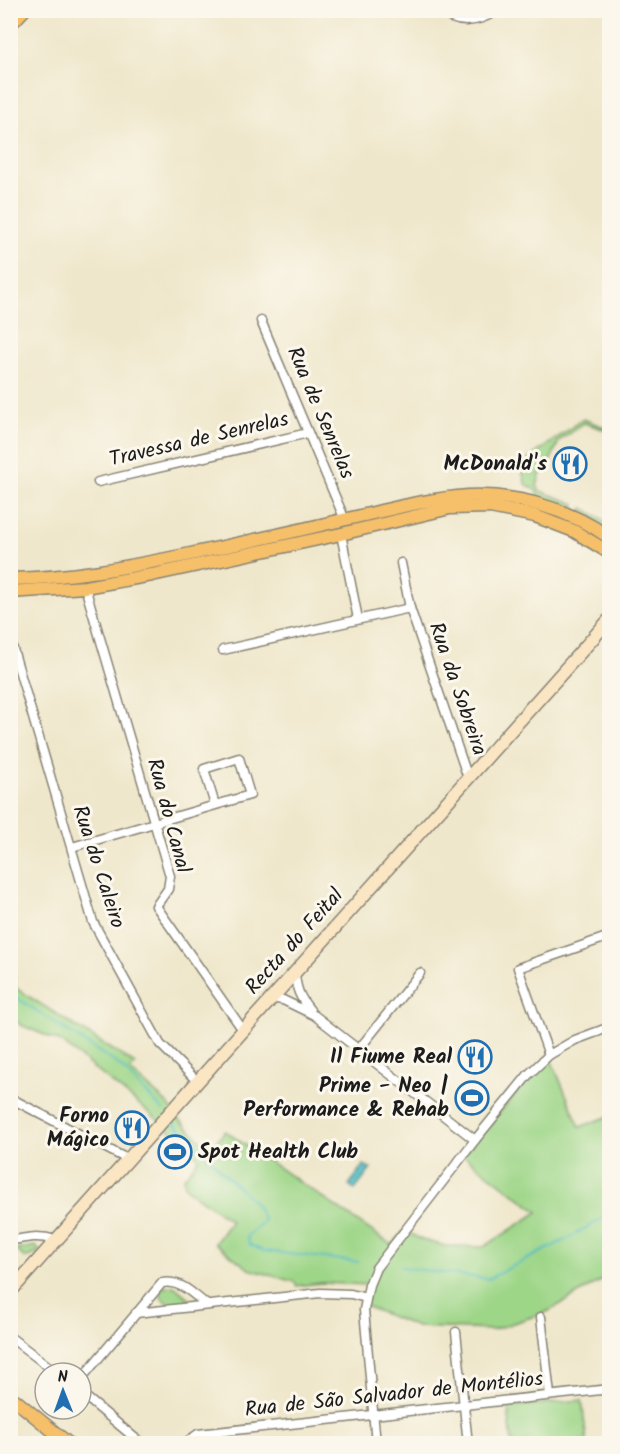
<svg xmlns="http://www.w3.org/2000/svg" width="620" height="1454" viewBox="0 0 620 1454" font-family="Kalam,sans-serif">
	<rect width="100%" height="100%" fill="#fbf7ec"/>
	<filter id="ink" filterUnits="userSpaceOnUse"><feTurbulence type="fractalNoise" baseFrequency=".0167" numOctaves="2"/><feDisplacementMap in="SourceGraphic" scale="12" xChannelSelector="R" yChannelSelector="G"/><feConvolveMatrix kernelMatrix="1 2 1 2 8 2 1 2 1" color-interpolation-filters="sRGB"/></filter>
	<filter id="wash" filterUnits="userSpaceOnUse"><feTurbulence type="fractalNoise" baseFrequency=".008" numOctaves="4" result="noise"/><feDisplacementMap in="SourceGraphic" scale="24" xChannelSelector="R" yChannelSelector="G"/><feGaussianBlur stdDeviation="1.35" result="paint"/><feColorMatrix in="noise" values="0 0 0 0 0 0 0 0 0 0 0 0 0 0 0 0 0 1.4 0 .05"/><feComposite in="paint" operator="in"/></filter>
	<g filter="url(#wash)">
		<rect width="100%" height="100%" fill="#efe7cb"/>
		<g fill="#9ed688" stroke="#5d7952" stroke-width="1.5">
			<path d="M583 419 607 428 609 441 606 430 584 423 559 441 549 464 542 469 537 486 540 491 575 504 574 508 541 497 535 490 526 484 520 465Z"/>
			<path d="M583 508 609 523V528L581 512Z"/>
			<path d="M10 944C18 960 11 974 17 989L135 1064 130 1071 168 1104 179 1119 210 1149 225 1131 392 1245 404 1230 422 1240 446 1246 484 1247 538 1212 463 1155 549 1055 580 1127 609 1116V1276L547 1312 492 1330 417 1327 365 1306 369 1285 321 1283 296 1286 295 1282 249 1269 215 1243 231 1221 187 1189 183 1179 199 1158 162 1123 61 1042 21 1025 11 1017Z"/>
			<path d="M35 1246 39 1250V1253L25 1258 16 1250Z"/>
			<path d="M174 1286 192 1301 169 1304 162 1299 160 1291 164 1287Z"/>
			<path d="M582 1400 587 1443H512L508 1407Z"/>
		</g>
		<path fill="#4abac0" stroke="#336b6e" stroke-width="1.5" d="M364 1165 371 1169 355 1190 349 1185Z"/>
		<g fill="none" stroke-linecap="round" stroke-linejoin="round">
			<g stroke="#4abac0" stroke-width="2">
				<path d="M10 989 14 996 119 1065 163 1110"/>
				<path d="M173 1122C192 1140 210 1158 228 1177 244 1194 254 1197 264 1221L247 1236 250 1245 264 1251 359 1262"/>
				<path d="M401 1267 488 1279 567 1239 610 1214"/>
			</g>
		</g>
	</g>
	<g filter="url(#ink)">
		<g fill="none" stroke-linecap="round" stroke-linejoin="round">
			<defs>
				<g id="street">
					<path d="M439 10C458 27 478 22 499 10"/>
					<path d="M261 321 345 520"/>
					<path d="M98 482 308 433"/>
					<path d="M341 534 358 619"/>
					<path d="M401 563 410 608"/>
					<path d="M85 587 170 876 168 889 156 906 243 1030"/>
					<path d="M10 639 93 922 160 1044 198 1082"/>
					<path d="M223 650 410 608 468 778"/>
					<path d="M72 847 250 795 239 758 204 769 215 805"/>
					<path d="M295 973C296 989 300 998 310 1010"/>
					<path d="M270 998 283 1000 314 1015 475 1140"/>
					<path d="M359 1049 420 973"/>
					<path d="M549 1055 518 968 610 936"/>
					<path d="M10 1098 129 1160"/>
					<path d="M10 1241C27 1237 40 1235 56 1240"/>
					<path d="M136 1313 320 1293 351 1294 366 1298"/>
					<path d="M541 1317 550 1395"/>
					<path d="M456 1332 468 1444"/>
					<path d="M10 1337 57 1373"/>
					<path d="M81 1379 162 1283C180 1279 194 1295 207 1305"/>
					<path d="M81 1393 142 1444"/>
					<path d="M185 1443 198 1434 610 1389"/>
					<path d="M376 1444 364 1310 369 1285 376 1268 475 1140 528 1075 549 1055 575 1040 610 1027"/>
				</g>
				<path id="secondary" d="M10 1292 610 619"/>
				<g id="primary">
					<path d="M10 25 24 10"/>
					<path d="M10 579C70 578 128 567 186 555 237 544 287 533 338 521 381 512 424 499 468 496 517 494 570 509 610 538"/>
					<path d="M10 592 85 587 152 575 341 534 450 508 490 507 535 516 574 531 610 553"/>
					<path d="M10 1396 69 1444"/>
				</g>
			</defs>
			<use href="#street" stroke="#868274" stroke-width="11"/>
			<use href="#secondary" stroke="#868274" stroke-width="15"/>
			<use href="#primary" stroke="#868274" stroke-width="15"/>
			<use href="#street" stroke="#fff" stroke-width="8"/>
			<use href="#secondary" stroke="#fbe6c4" stroke-width="12"/>
			<use href="#primary" stroke="#f6c06b" stroke-width="12"/>
		</g>
	</g>
	<defs>
		<symbol id="restaurant-ring" viewBox="-11 -11 22 22"><circle r="9.5" fill="#fbf7ec" stroke="#1f6fb2" stroke-width="1.5"/><path d="M-5-6h1v4h1v-4h1v4h1v-4h1v5L-1.5 .5V6h-2V.5L-5-1ZM5-6V6H3V1.5H1.5Q1.5-4 5-6Z" fill="#1f6fb2"/></symbol>
		<symbol id="stadium-ring" viewBox="-11 -11 22 22"><circle r="9.5" fill="#fbf7ec" stroke="#1f6fb2" stroke-width="1.5"/><path d="M0-5a6.5 5 0 1 0 0 10a6.5 5 0 1 0 0-10ZM-3.5-1.8h7v3.6h-7Z" fill="#1f6fb2"/></symbol>
	</defs>
	<g fill-rule="evenodd">
		<use href="#restaurant-ring" x="551" y="445" width="38" height="38"/>
		<use href="#restaurant-ring" x="456" y="1038" width="38" height="38"/>
		<use href="#stadium-ring" x="453" y="1079" width="38" height="38"/>
		<use href="#restaurant-ring" x="113" y="1109" width="38" height="38"/>
		<use href="#stadium-ring" x="156" y="1133" width="38" height="38"/>
	</g>
	<g text-anchor="middle" dominant-baseline="central" stroke-width="6" stroke-linejoin="round" paint-order="stroke">
		<g font-size="21" fill="#1c1c1c" stroke="#fbf7ec">
			<text transform="translate(320 413) rotate(67)">Rua de Senrelas</text>
			<text transform="translate(199 440) rotate(-13)">Travessa de Senrelas</text>
			<text transform="translate(457 689) rotate(71)">Rua da Sobreira</text>
			<text transform="translate(168 816) rotate(75)">Rua do Canal</text>
			<text transform="translate(98 867) rotate(72)">Rua do Caleiro</text>
			<text transform="translate(295 942) rotate(-48)">Recta do Feital</text>
			<text transform="translate(394 1395) rotate(-6)">Rua de São Salvador de Montélios</text>
		</g>
		<g font-size="21" font-weight="bold" fill="#1c1c1c" stroke="#fbf7ec" text-anchor="end">
			<text x="547" y="464">McDonald's</text>
			<text x="452" y="1057">Il Fiume Real</text>
			<text x="449" y="1086">Prime - Neo |<tspan x="449" dy="24">Performance &amp; Rehab</tspan></text>
			<text x="109" y="1116">Forno<tspan x="109" dy="24">Mágico</tspan></text>
			<text x="198" y="1152" text-anchor="start">Spot Health Club</text>
		</g>
	</g>
	<rect width="620" height="1454" fill="none" stroke="#fbf7ec" stroke-width="36"/>
	<g transform="translate(63 1391) rotate(359)"><circle r="28" fill="#fbf7ec" stroke="#a29f99" stroke-width="1.5"/>
	<path d="M0-4.5L10 22L0 15L-10 22Z" fill="#1f6fb2"/>
	<text y="-9" font-size="16" font-weight="bold" text-anchor="middle" fill="#1c1c1c">N</text>
	</g>
</svg>
